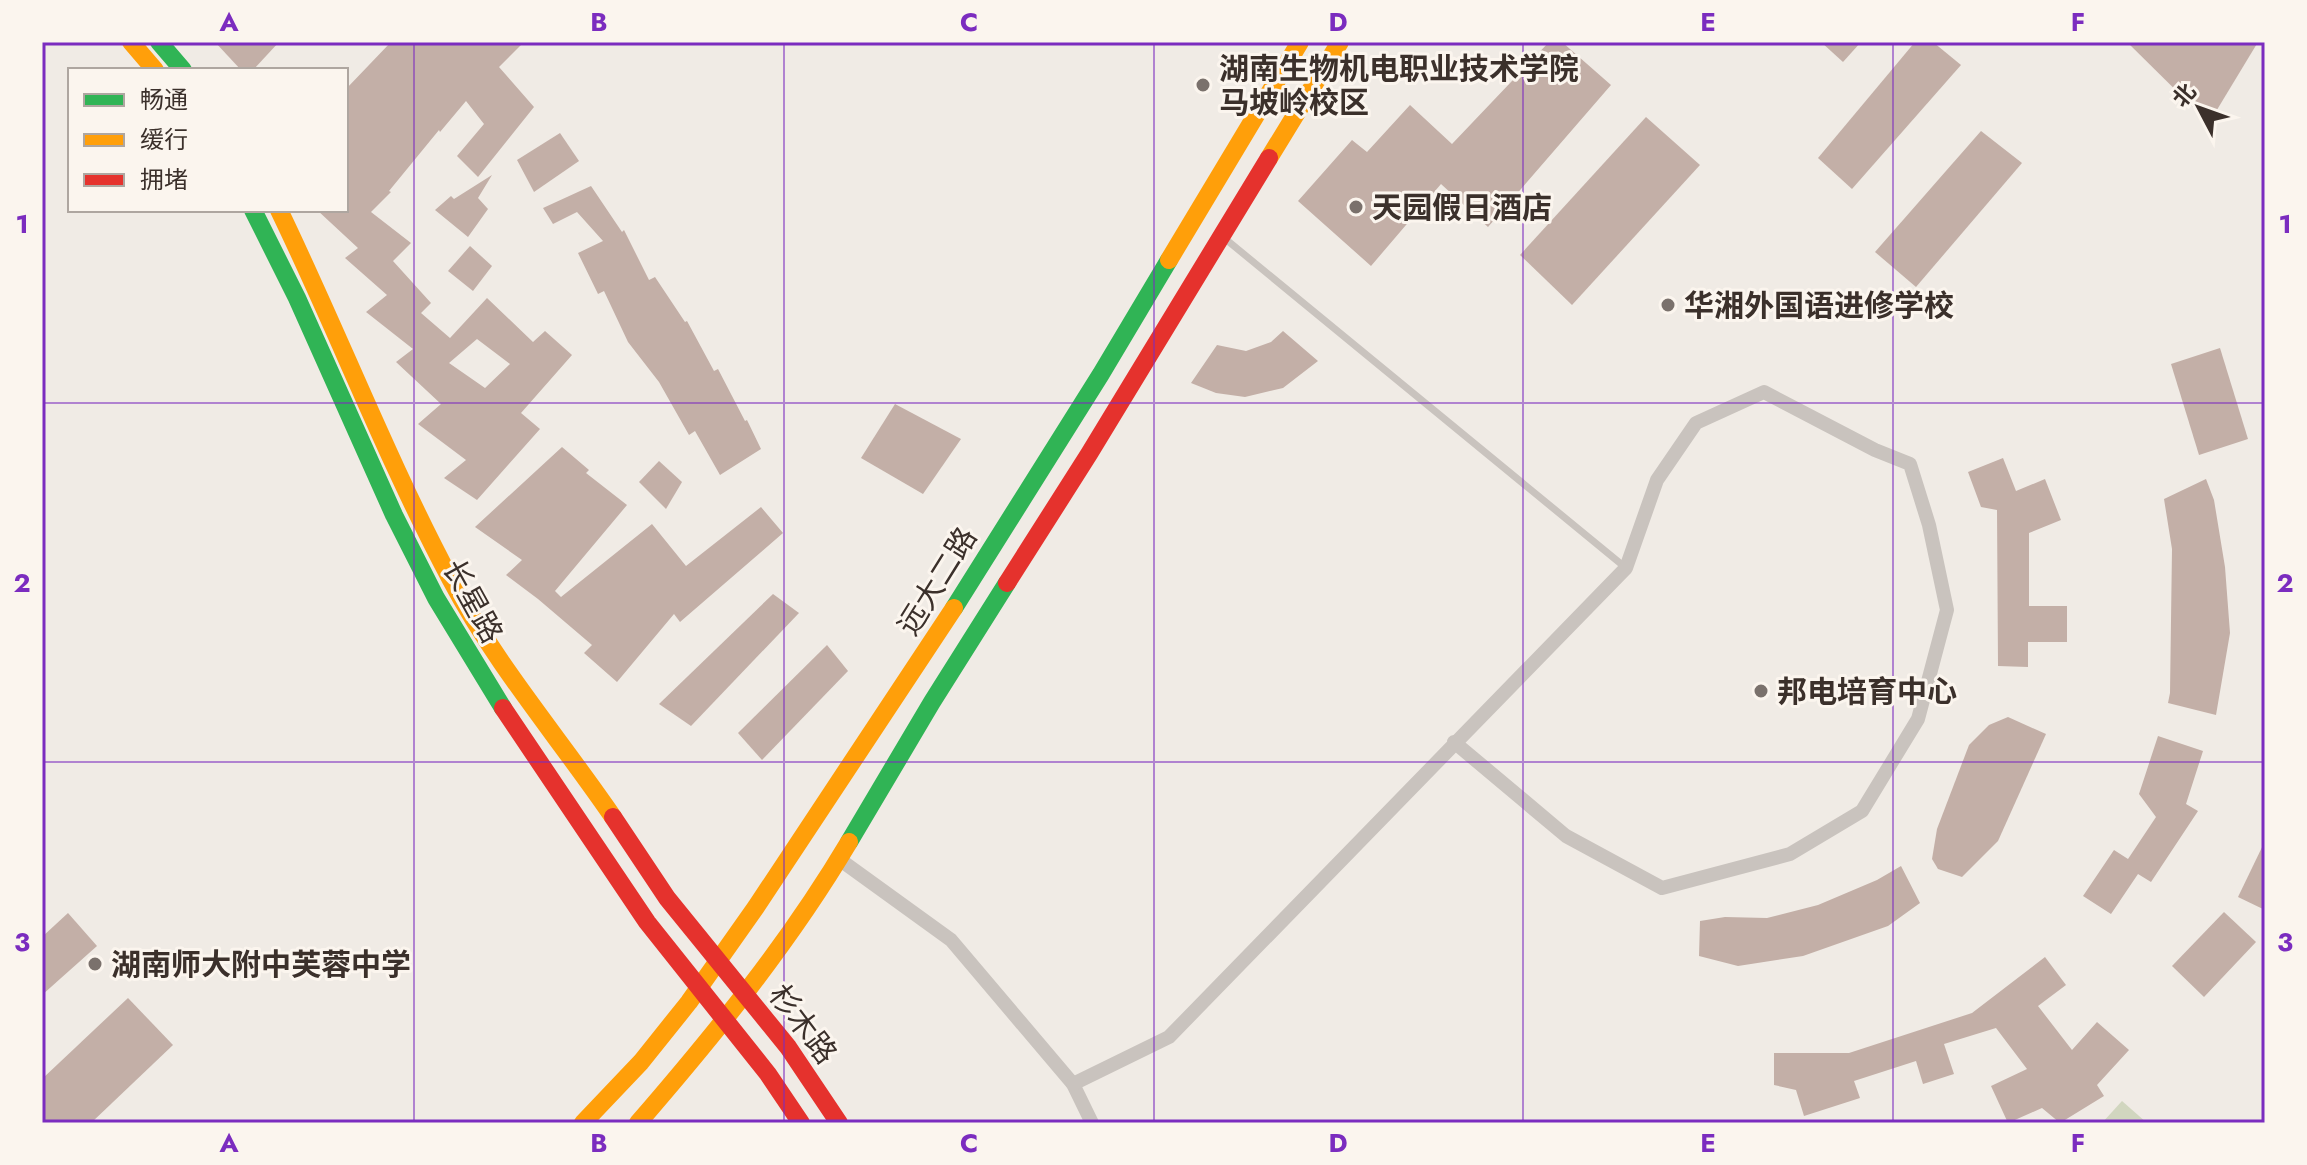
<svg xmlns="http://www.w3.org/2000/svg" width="2307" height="1165" viewBox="0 0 2307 1165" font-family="Jost,'Noto Sans SC',sans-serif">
	<rect width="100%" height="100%" fill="#f0ebe5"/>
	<path fill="#d1d6bf" d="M2122 1101 2147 1123H2102Z"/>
	<g fill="#c3afa7" fill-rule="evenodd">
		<path d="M215 42H279L253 70H241Z"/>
		<path d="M391 42H524L499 67 534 107 478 177 457 156 484 124 466 101 440 132 439 130 389 191 391 192 371 212 411 243 393 261 431 303 421 313 450 338 487 298 533 342 545 331 572 355 521 413 540 429 477 500 444 478 466 460 418 424 441 404 396 362 413 349 366 312 387 295 345 258 358 248 317 210H346V89ZM477 339 510 364 485 388 449 363Z"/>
		<path d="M1549 42H1562L1611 85 1488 227 1441 184 1371 266 1298 201 1352 140 1367 152 1410 105 1452 144Z"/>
		<path d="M1821 42H1861L1843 62Z"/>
		<path d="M1915 42H1933L1961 65 1852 189 1818 158Z"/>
		<path d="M2127 42H2258L2209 123Z"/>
		<path d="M1646 117 1700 165 1572 305 1520 255Z"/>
		<path d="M1981 131 2022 163 1916 287 1875 252Z"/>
		<path d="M560 133 579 161 534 192 517 160Z"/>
		<path d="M492 175 478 198 488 209 468 237 435 210 451 196 454 199Z"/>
		<path d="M591 186 622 232 624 230 649 280 655 277 685 322 687 321 714 371 718 369 745 421 747 420 761 449 720 475 695 431 689 435 659 382 628 342 604 291 598 294 578 253 603 241 577 212 553 224 543 208Z"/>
		<path d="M470 246 492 266 473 291 448 271Z"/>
		<path d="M1283 331 1318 361 1283 388 1245 397 1216 393 1191 383 1217 345 1246 351 1271 342Z"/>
		<path d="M2220 348 2248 439 2199 455 2171 364Z"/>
		<path d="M895 404 961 439 923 494 861 458Z"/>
		<path d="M562 447 589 470 586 473 627 505 555 591 561 597 652 524 686 566 761 507 783 533 680 622 674 614 617 682 584 653 592 645 538 599 506 575 522 560 475 527Z"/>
		<path d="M2003 458 2016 491 2045 479 2061 520 2029 533V606H2067V642H2028V667L1998 666 1997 510 1981 507 1968 472Z"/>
		<path d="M659 461 682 482 666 509 639 482Z"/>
		<path d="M2206 479 2214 500 2225 567 2230 633 2216 715 2168 703 2170 693 2172 549 2164 499Z"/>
		<path d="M773 594 799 613 691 726 659 704Z"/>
		<path d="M827 645 848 671 762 760 738 733Z"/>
		<path d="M2008 717 2046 734 1998 841 1962 877 1938 869 1932 859 1937 829 1969 745 1989 725Z"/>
		<path d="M2158 736 2203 751 2186 804 2198 811 2151 882 2138 874 2111 914 2083 896 2114 850 2128 859 2156 817 2139 794Z"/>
		<path d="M2265 841V910L2238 897Z"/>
		<path d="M1901 866 1920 903 1888 926 1803 956 1738 966 1699 956 1700 921 1725 917 1767 918 1818 905 1877 880Z"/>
		<path d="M2224 912 2256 942 2204 997 2172 966Z"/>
		<path d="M68 913 97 946 42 995V937Z"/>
		<path d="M2045 957 2066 985 2038 1006 2072 1050 2097 1022 2129 1050 2097 1085 2104 1096 2060 1123 2042 1108 2008 1123 1991 1086 2027 1069 1996 1028 1944 1044 1954 1074 1923 1084 1916 1061 1854 1081 1860 1098 1804 1116 1796 1090 1774 1085V1053H1849L1972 1013Z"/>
		<path d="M128 998 173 1045 91 1123H42V1079Z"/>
	</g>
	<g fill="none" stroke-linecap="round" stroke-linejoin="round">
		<path stroke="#c9c3be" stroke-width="7" d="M1223 237 1626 568"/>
		<g stroke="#c9c3be" stroke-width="14">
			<path d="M839 859 951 940 1073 1084 1092 1123"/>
			<path d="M1073 1084 1169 1037 1626 568 1657 480 1696 423 1764 392 1875 450 1910 464 1929 525 1947 610 1918 719 1862 811 1790 854 1662 888 1566 836 1454 742"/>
		</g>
		<g stroke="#30b455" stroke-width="18">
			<path d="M159 42 183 70"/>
			<path d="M253 210 297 298 394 515 436 598 503 708"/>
			<path d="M954 608 1101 374 1169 260"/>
			<path d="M849 842 932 702 1007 583"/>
		</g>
		<g stroke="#ff9f0a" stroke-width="18">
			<path d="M131 42 155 70"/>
			<path d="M1269 158 1340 42"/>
			<path d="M279 210C338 332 387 460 451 580 496 665 559 738 613 817"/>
			<path d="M1169 260 1300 42"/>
			<path d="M583 1123 641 1062 689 1002 756 907 954 608"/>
			<path d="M638 1123C715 1034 789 943 849 842"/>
		</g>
		<g stroke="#e5322d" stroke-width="18">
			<path d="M1007 583 1089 454 1269 158"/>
			<path d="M503 708 647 922 768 1074 801 1123"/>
			<path d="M613 817 667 898 788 1047 839 1123"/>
		</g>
	</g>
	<path fill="none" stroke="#7b2cbf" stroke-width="2" stroke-opacity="0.55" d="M414 42V1123M784 42V1123M1154 42V1123M1523 42V1123M1893 42V1123M42 403H2265M42 762H2265"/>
	<g fill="#7a716c" stroke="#fbf5ee" stroke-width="3">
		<circle cx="1203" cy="85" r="8"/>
		<circle cx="1356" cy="207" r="8"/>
		<circle cx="1668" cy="305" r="8"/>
		<circle cx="1761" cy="691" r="8"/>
		<circle cx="95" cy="964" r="8"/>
	</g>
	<g text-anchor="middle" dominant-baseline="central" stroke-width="6" stroke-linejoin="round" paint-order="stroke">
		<g font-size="30" font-weight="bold" fill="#3b302b" stroke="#fbf5ee" text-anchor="start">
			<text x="1219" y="68">湖南生物机电职业技术学院<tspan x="1219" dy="34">马坡岭校区</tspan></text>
			<text x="1372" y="207">天园假日酒店</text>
			<text x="1684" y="305">华湘外国语进修学校</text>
			<text x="1777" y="691">邦电培育中心</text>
			<text x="111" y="964">湖南师大附中芙蓉中学</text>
		</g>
		<g font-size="30" fill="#3b302b" stroke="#fbf5ee">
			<text transform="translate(937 581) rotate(-58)">远大二路</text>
			<text transform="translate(473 601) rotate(61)">长星路</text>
			<text transform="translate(803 1024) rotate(53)">杉木路</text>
		</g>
	</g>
	<rect width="2307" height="1165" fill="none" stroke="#fbf5ee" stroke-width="88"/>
	<rect x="68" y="68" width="280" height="144" fill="#fbf5ee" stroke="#aea6a0" stroke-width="2"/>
	<rect x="84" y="94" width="40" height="12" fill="#30b455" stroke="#aea6a0" stroke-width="2"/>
	<text x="140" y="108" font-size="24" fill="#3b302b">畅通</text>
	<rect x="84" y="134" width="40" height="12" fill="#ff9f0a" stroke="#aea6a0" stroke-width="2"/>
	<text x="140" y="148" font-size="24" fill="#3b302b">缓行</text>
	<rect x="84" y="174" width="40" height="12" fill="#e5322d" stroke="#aea6a0" stroke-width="2"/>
	<text x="140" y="188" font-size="24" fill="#3b302b">拥堵</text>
	<g transform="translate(2199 108) rotate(311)" stroke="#fbf5ee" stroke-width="6" paint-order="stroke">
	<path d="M0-6L14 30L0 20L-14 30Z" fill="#3b302b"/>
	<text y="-12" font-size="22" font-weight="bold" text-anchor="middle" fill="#3b302b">北</text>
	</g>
	<rect x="44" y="44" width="2219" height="1077" fill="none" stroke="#7b2cbf" stroke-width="3"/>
	<g font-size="26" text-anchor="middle" font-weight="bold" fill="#7b2cbf">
		<text x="229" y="31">A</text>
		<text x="599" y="31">B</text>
		<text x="969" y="31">C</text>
		<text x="1338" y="31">D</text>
		<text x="1708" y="31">E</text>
		<text x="2078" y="31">F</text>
		<text x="22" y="233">1</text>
		<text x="2285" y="233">1</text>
		<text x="22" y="592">2</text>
		<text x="2285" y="592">2</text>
		<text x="22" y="951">3</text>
		<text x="2285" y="951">3</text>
		<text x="229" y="1152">A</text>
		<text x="599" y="1152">B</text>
		<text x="969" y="1152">C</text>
		<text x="1338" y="1152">D</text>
		<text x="1708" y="1152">E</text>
		<text x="2078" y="1152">F</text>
	</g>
</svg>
